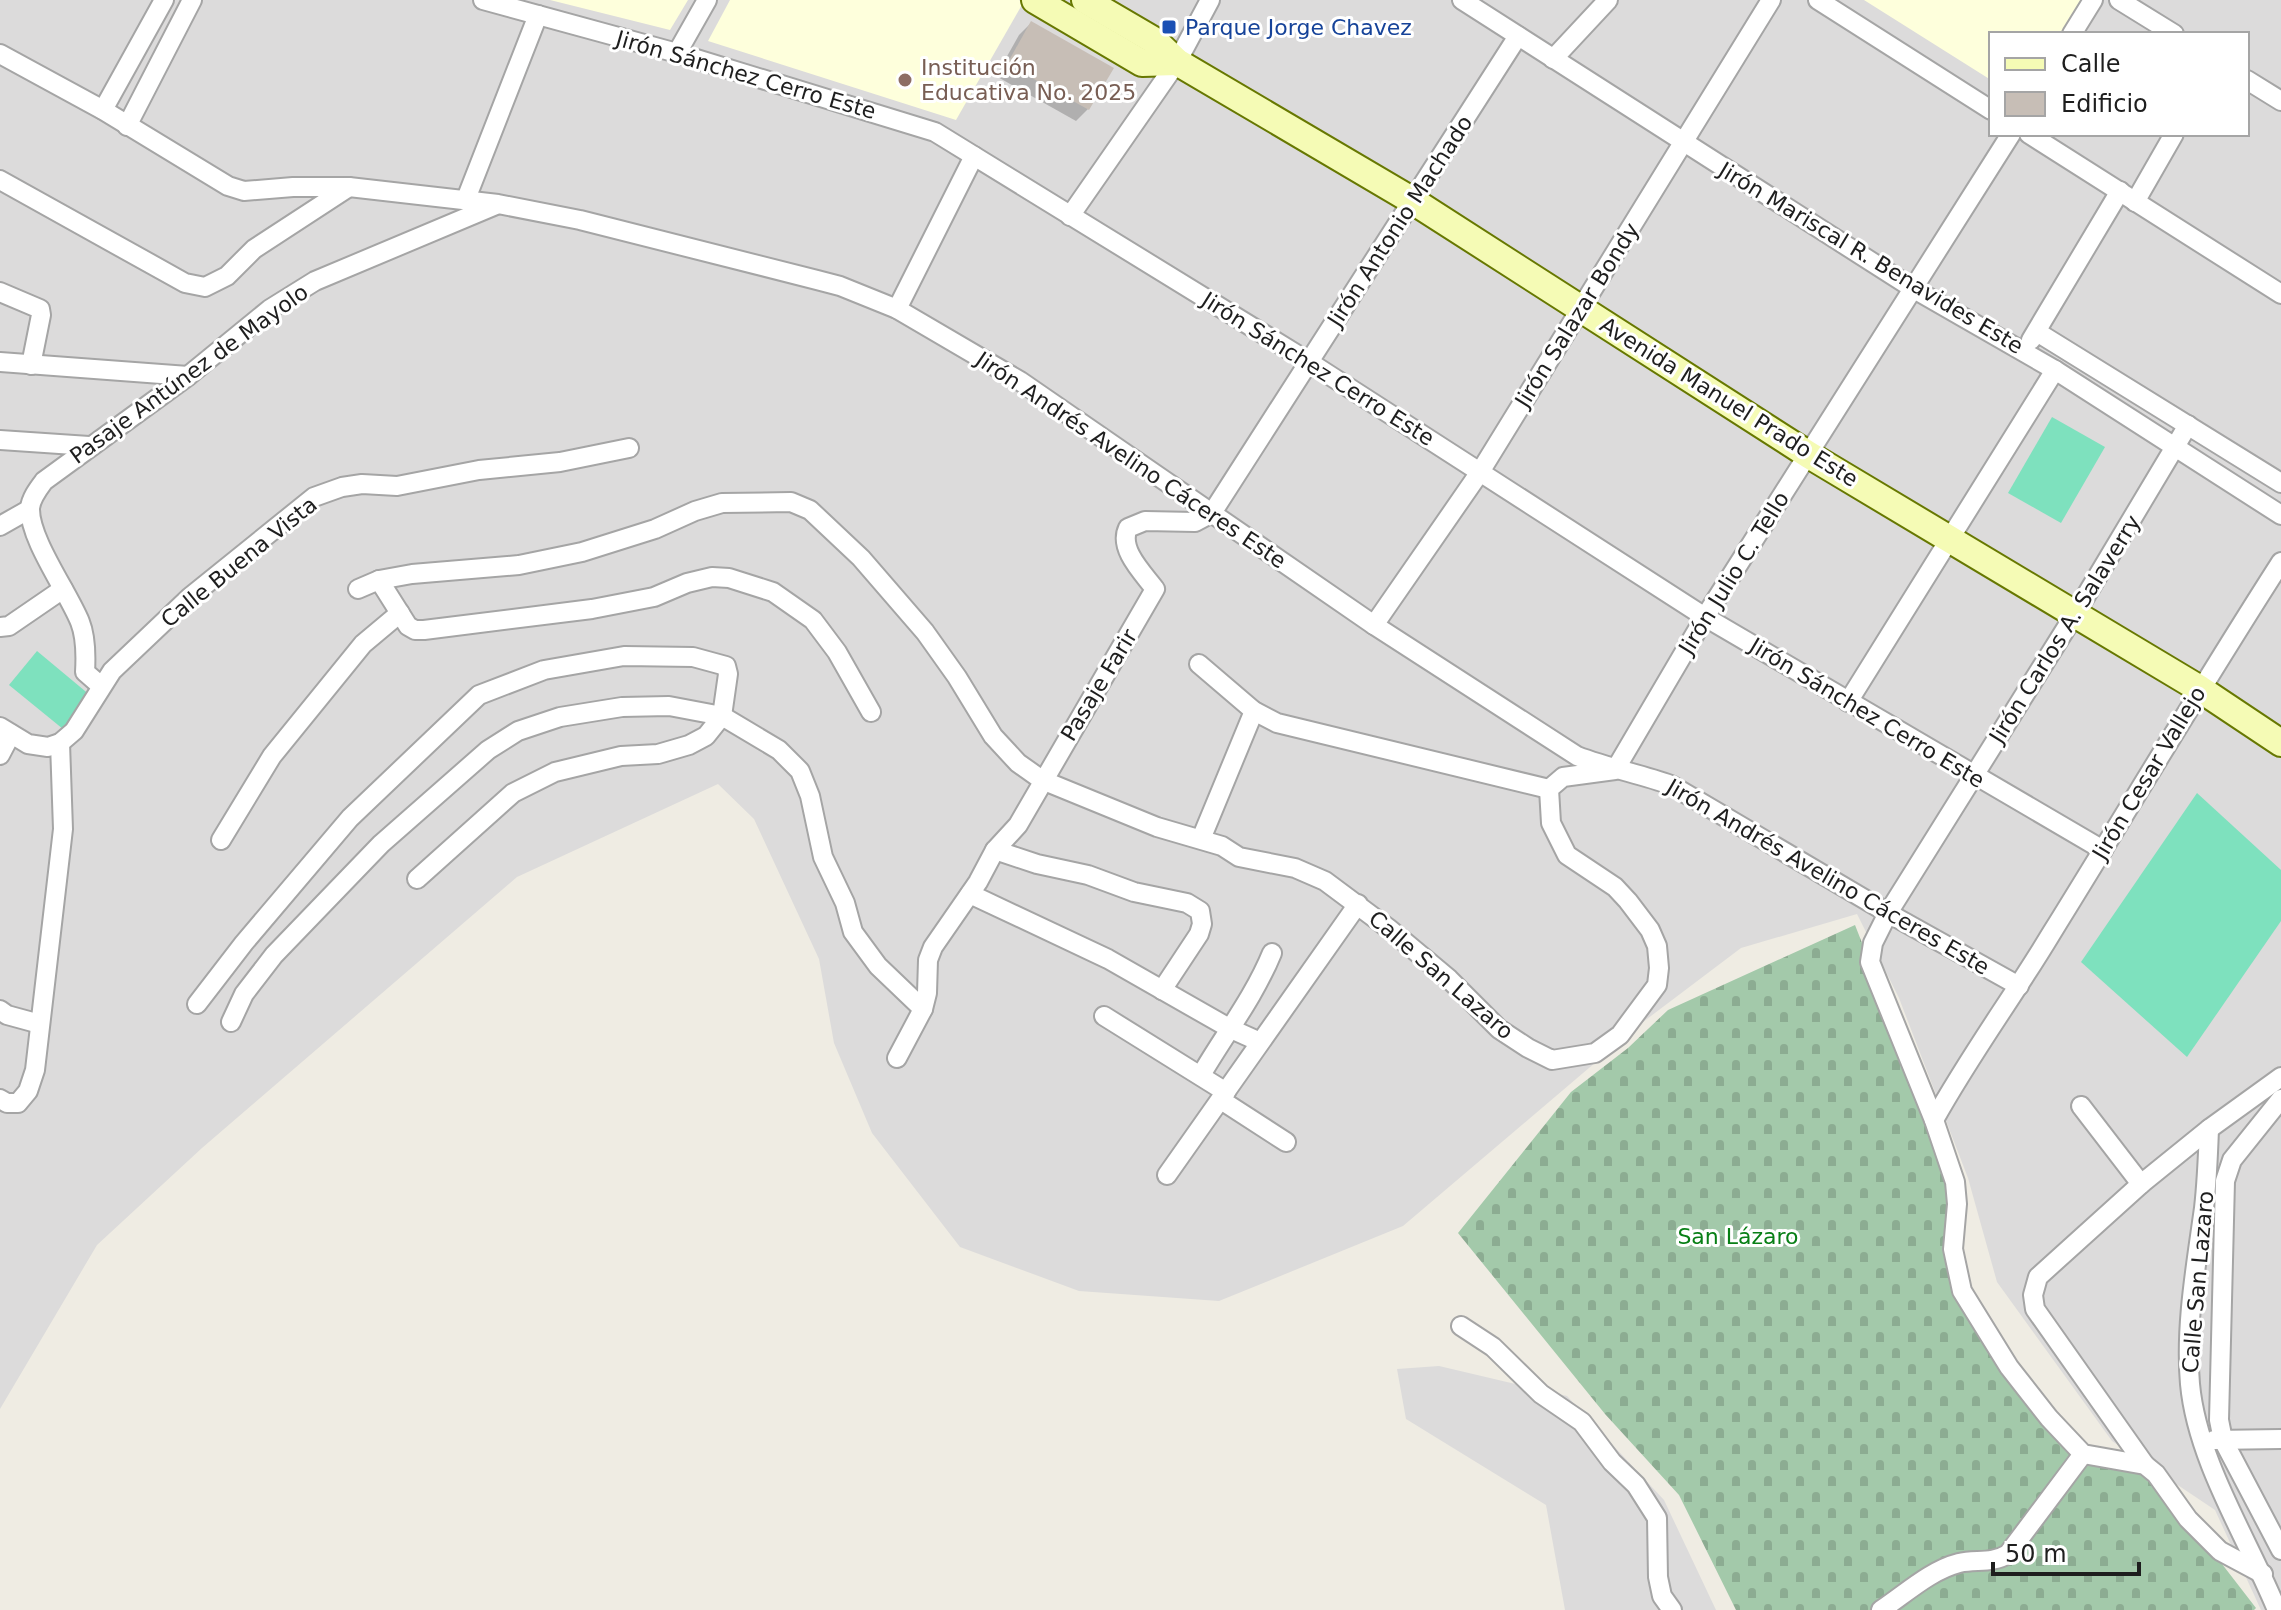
<svg xmlns="http://www.w3.org/2000/svg" width="2281" height="1610" viewBox="0 0 2281 1610" font-family="'DejaVu Sans',sans-serif">
	<defs>
		<pattern id="cemetery-stones" width="16" height="16" patternUnits="userSpaceOnUse" patternTransform="scale(2)"><rect width="16" height="16" fill="#a3c9aa"/><path d="M2 7V4a2 2 0 0 1 4 0v3zM10 15v-3a2 2 0 0 1 4 0v3z" fill="#8cac92"/></pattern>
	</defs>
	<rect width="100%" height="100%" fill="#efece3"/>
	<g fill="#dcdbdb" fill-rule="evenodd">
		<path d="M0 0H2281V1610H2261L2215 1510 2112 1441 1997 1282 1968 1178 1899 998 1857 914 1741 948 1643 1022 1403 1226 1219 1301 1079 1291 960 1247 872 1133 834 1043 819 959 754 819 718 784 517 877 202 1148 97 1245 0 1409ZM1991 34H2247V134H1991Z"/>
		<path d="M1439 1366 1567 1396 1664 1500 1716 1610H1565L1546 1505 1406 1419 1397 1369Z"/>
	</g>
	<g fill="#feffdc">
		<path d="M550 0H688L670 30Z"/>
		<path d="M730 0H1019L1023 3 956 120 708 41Z"/>
		<path d="M1864 0H2085L2065 34H1991V80Z"/>
	</g>
	<path fill="url(#cemetery-stones)" d="M1855 925 1945 1155 1962 1269 2012 1369 2080 1459 2147 1467 2256 1608 2254 1610H1736L1679 1495 1605 1414 1458 1233 1571 1092 1628 1048 1668 1010Z"/>
	<g fill="#7ee1be">
		<path d="M2052 417 2105 447 2061 523 2008 493Z"/>
		<path d="M37 651 91 696 63 729 9 685Z"/>
		<path d="M2197 793 2281 870V921L2187 1057 2081 962Z"/>
	</g>
	<path fill="#0003" d="M1031 23 1111 68 1088 109 1076 121 996 76 1019 35Z"/>
	<path fill="#c7beb6" d="M1031 21 1114 68 1089 110 1007 64Z"/>
	<g fill="none" stroke-linecap="round" stroke-linejoin="round">
		<defs>
			<g id="street">
				<path d="M483 0 677 53 935 132 1309 362 1705 617 2103 850"/>
				<path d="M1462 0 1914 289 2055 370 2281 515"/>
				<path d="M1818 0 1991 110"/>
				<path d="M2119 0 2174 34"/>
				<path d="M2072 34 2093 0"/>
				<path d="M677 53 707 0"/>
				<path d="M0 54 103 110 228 186 244 191 293 187H349L498 204 580 220 817 280 840 286 897 309 1020 381 1374 625 1577 756C1608 768 1640 774 1671 785L1888 913 2019 986"/>
				<path d="M1553 59 1608 0"/>
				<path d="M2247 80 2281 101"/>
				<path d="M103 110 164 0"/>
				<path d="M127 126 192 0"/>
				<path d="M2029 134 2281 294"/>
				<path d="M0 180 185 283 205 287 227 276 254 249 349 187"/>
				<path d="M466 199 538 15"/>
				<path d="M2135 202 2174 134"/>
				<path d="M1070 216 1177 62 1210 0"/>
				<path d="M0 292 40 309 41 315 31 365"/>
				<path d="M897 309 974 156"/>
				<path d="M2037 332 2281 483"/>
				<path d="M2031 340 2120 191"/>
				<path d="M0 362 188 376"/>
				<path d="M2188 425 2075 614 1888 913 1873 943 1870 962 1934 1120 1955 1182 1957 1204 1953 1249 1962 1291 2009 1367 2049 1418 2083 1454 2145 1465 2156 1474 2188 1519 2220 1551 2263 1574"/>
				<path d="M0 440 89 446"/>
				<path d="M0 526 30 509"/>
				<path d="M379 580 408 626 415 630H424L592 609 654 597 687 583 712 577 729 578 773 592 813 620 837 652 871 712"/>
				<path d="M358 589 379 580 412 574 519 565 582 552 655 529 695 511 722 503 791 502 810 510 861 558 925 632 957 677 993 736 1018 763 1042 780 1157 827 1222 846 1239 857 1295 868 1325 881 1388 928 1449 979 1499 1029 1528 1048 1552 1060 1595 1053 1620 1035 1657 985 1659 968 1657 946 1650 930 1628 901 1615 887 1567 855 1551 823 1549 789 1563 777 1615 770 1705 617 2011 134"/>
				<path d="M1374 625 1480 472 1771 0"/>
				<path d="M0 627 9 626 63 589"/>
				<path d="M1199 664 1254 711 1277 723 1549 789"/>
				<path d="M101 686 85 672C86 655 86 637 80 622 68 592 29 539 30 508 31 498 38 489 44 481L188 376 270 309 315 281 496 205"/>
				<path d="M1848 702 2055 370"/>
				<path d="M0 727 28 744 48 747 60 743 74 731 112 671 190 597 314 497 342 487 362 484 397 486 479 470 560 462 629 448"/>
				<path d="M0 755 11 734"/>
				<path d="M1201 839 1254 711"/>
				<path d="M221 840 272 756 363 644 400 613"/>
				<path d="M995 850 1037 864 1088 875 1134 892 1187 903 1200 911 1202 924 1199 934 1162 990"/>
				<path d="M970 894 1108 959 1229 1028 1260 1042"/>
				<path d="M197 1004 244 943 350 818 479 695 544 670 624 656 693 657 726 666 728 674 722 716 706 736 689 745 658 754 621 756 555 772 513 793 417 879"/>
				<path d="M0 1010 7 1015 40 1024"/>
				<path d="M1104 1016 1226 1092"/>
				<path d="M231 1022 244 994 274 955 381 844 488 750 518 731 560 717 622 707 669 706 722 716 779 750 800 771 810 796 823 857 845 903 853 932 878 966 923 1009"/>
				<path d="M897 1058 923 1009 927 993 928 960 933 947 978 882 995 850 1018 825 1155 589C1143 573 1118 549 1128 528L1145 521 1195 522 1212 513 1518 36"/>
				<path d="M1201 1075C1225 1034 1254 997 1272 953"/>
				<path d="M0 1099 7 1103H18L28 1091 35 1070 63 829 60 743"/>
				<path d="M2281 1099 2232 1160 2225 1181 2219 1420 2223 1440 2281 1550"/>
				<path d="M1221 1100 1286 1142"/>
				<path d="M2081 1106 2141 1184"/>
				<path d="M1934 1120C1970 1055 2013 997 2051 934 2128 810 2202 685 2281 562"/>
				<path d="M2209 1129C2208 1156 2207 1182 2204 1208 2196 1266 2185 1326 2190 1384 2197 1461 2248 1539 2277 1610"/>
				<path d="M1167 1175 1358 904"/>
				<path d="M1461 1326 1493 1347 1541 1394 1582 1422 1612 1462 1636 1485 1657 1518 1658 1577 1662 1596 1672 1610"/>
				<path d="M2214 1440 2281 1439"/>
				<path d="M2145 1465 2035 1309 2033 1295 2038 1277 2141 1184 2209 1129 2281 1077"/>
				<path d="M1881 1610C1905 1594 1931 1570 1959 1563 1976 1559 1992 1564 2008 1554L2083 1454"/>
			</g>
			<g id="secondary">
				<path d="M1035 0 1142 63 1177 62"/>
				<path d="M1085 0 1155 41 1177 62 1413 201 1809 455 2200 689 2281 743"/>
			</g>
		</defs>
		<use href="#street" stroke="#a5a5a5" stroke-width="22"/>
		<use href="#secondary" stroke="#677801" stroke-width="30"/>
		<use href="#street" stroke="#fff" stroke-width="18"/>
		<use href="#secondary" stroke="#f5fbb5" stroke-width="26"/>
	</g>
	<rect fill="#1a4fb4" stroke="#fff" stroke-width="3" x="1161" y="19" width="16" height="16" rx="4"/>
	<circle fill="#8d6e63" stroke="#fff" stroke-width="3" cx="905" cy="80" r="8"/>
	<g text-anchor="middle" dominant-baseline="central" stroke-width="6" stroke-linejoin="round" paint-order="stroke">
		<g font-size="22" fill="#164399" stroke="#fff" text-anchor="start">
			<text x="1185" y="27">Parque Jorge Chavez</text>
		</g>
		<g font-size="22" fill="#785e54" stroke="#fff" text-anchor="start">
			<text x="921" y="67">Institución<tspan x="921" dy="25">Educativa No. 2025</tspan></text>
		</g>
		<g font-size="22" fill="#1e1e1e" stroke="#fff">
			<text transform="translate(746 75) rotate(16)">Jirón Sánchez Cerro Este</text>
			<text transform="translate(1400 221) rotate(-57)">Jirón Antonio Machado</text>
			<text transform="translate(1871 258) rotate(31)">Jirón Mariscal R. Benavides Este</text>
			<text transform="translate(1577 315) rotate(-58)">Jirón Salazar Bondy</text>
			<text transform="translate(1318 369) rotate(32)">Jirón Sánchez Cerro Este</text>
			<text transform="translate(189 374) rotate(-36)">Pasaje Antúnez de Mayolo</text>
			<text transform="translate(1729 402) rotate(32)">Avenida Manuel Prado Este</text>
			<text transform="translate(1131 460) rotate(34)">Jirón Andrés Avelino Cáceres Este</text>
			<text transform="translate(239 562) rotate(-39)">Calle Buena Vista</text>
			<text transform="translate(1734 573) rotate(-58)">Jirón Julio C. Tello</text>
			<text transform="translate(2065 629) rotate(-58)">Jirón Carlos A. Salaverry</text>
			<text transform="translate(1099 685) rotate(-59)">Pasaje Farir</text>
			<text transform="translate(1867 713) rotate(31)">Jirón Sánchez Cerro Este</text>
			<text transform="translate(2149 773) rotate(-59)">Jirón Cesar Vallejo</text>
			<text transform="translate(1828 877) rotate(30)">Jirón Andrés Avelino Cáceres Este</text>
			<text transform="translate(1441 975) rotate(41)">Calle San Lazaro</text>
			<text transform="translate(2198 1282) rotate(-85)">Calle San Lazaro</text>
		</g>
		<g font-size="22" fill="#087f16" stroke="#fff">
			<text x="1738" y="1236">San Lázaro</text>
		</g>
	</g>
	<rect x="1989" y="32" width="260" height="104" fill="#ffffff" stroke="#a5a5a5" stroke-width="2"/>
	<rect x="2005" y="58" width="40" height="12" fill="#f5fbb5" stroke="#a5a5a5" stroke-width="2"/>
	<text x="2061" y="72" font-size="24" fill="#1e1e1e">Calle</text>
	<rect x="2005" y="92" width="40" height="24" fill="#c7beb6" stroke="#a5a5a5" stroke-width="2"/>
	<text x="2061" y="112" font-size="24" fill="#1e1e1e">Edificio</text>
	<path d="M1993 1562v12h146v-12" fill="none" stroke="#1e1e1e" stroke-width="4"/>
	<text x="2005" y="1562" font-size="24" fill="#1e1e1e" stroke="#ffffff" stroke-width="6" paint-order="stroke">50 m</text>
</svg>
